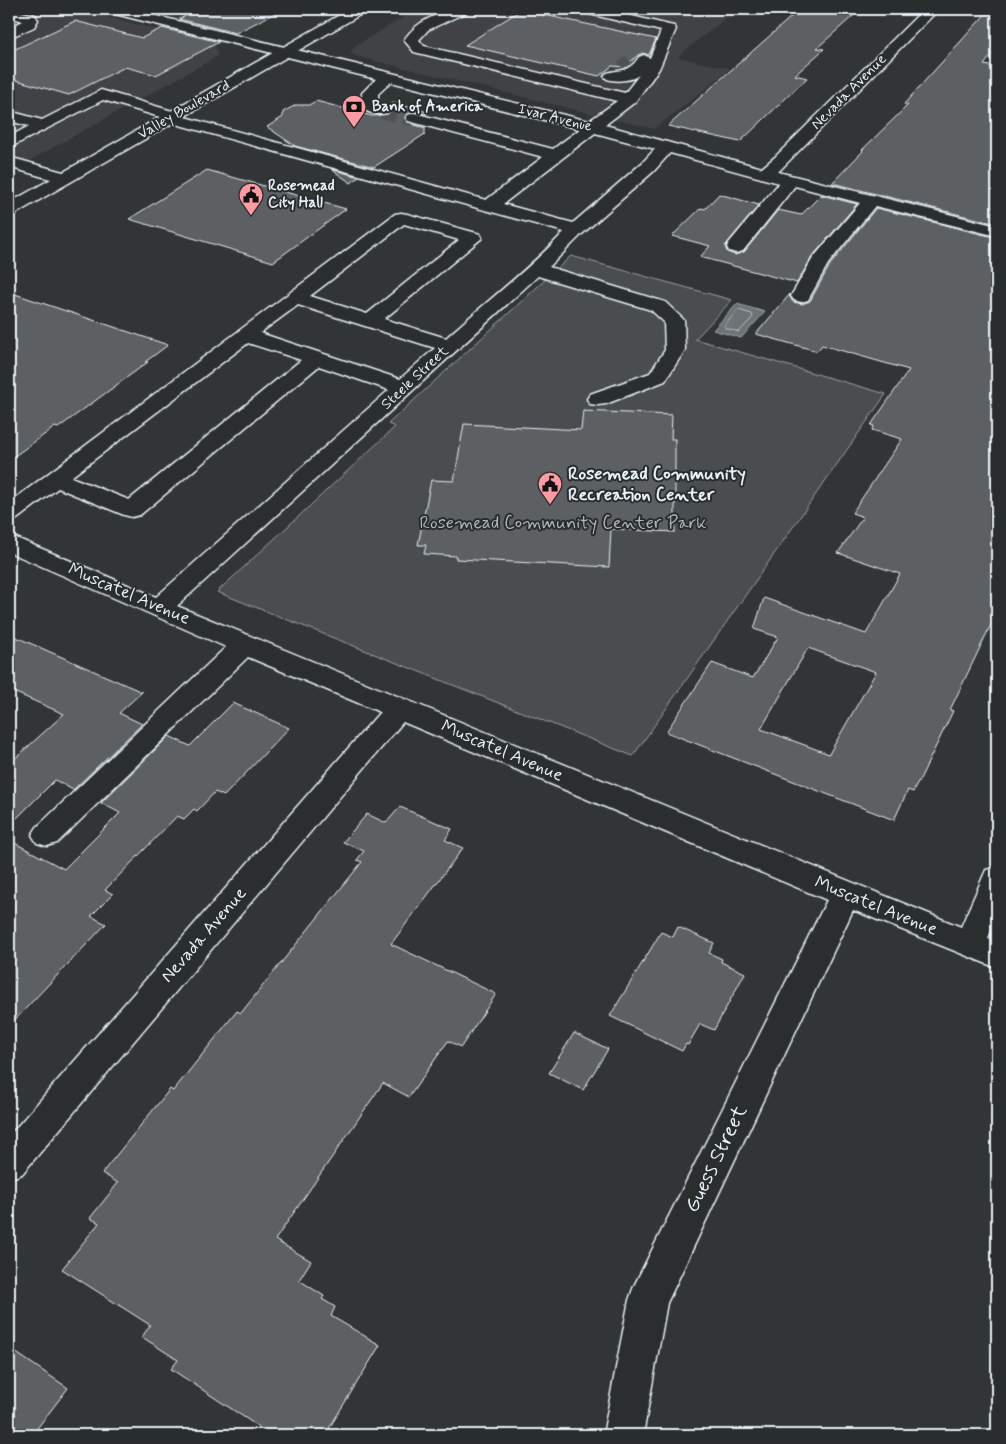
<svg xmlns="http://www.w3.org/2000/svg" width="1006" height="1444" viewBox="0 0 1006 1444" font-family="Mynerve,sans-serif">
	<rect width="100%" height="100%" fill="#323536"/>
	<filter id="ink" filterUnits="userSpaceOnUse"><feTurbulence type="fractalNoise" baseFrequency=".02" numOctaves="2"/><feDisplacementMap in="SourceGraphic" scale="10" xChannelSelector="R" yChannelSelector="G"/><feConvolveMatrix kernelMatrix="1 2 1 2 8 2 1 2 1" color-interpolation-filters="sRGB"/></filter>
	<g filter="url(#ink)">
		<g fill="#3f4244">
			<path d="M9 9H76L215 44 218 56 9 172Z"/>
			<path d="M417 9H737L677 57 731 69 654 129 355 56 350 52 355 46Z"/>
		</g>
		<path fill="#494d4f" stroke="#989fa4" d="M571 256 732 300 695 339 886 394 633 756 217 592 395 427 388 424Z"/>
		<path fill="#6e7376" stroke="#9fa5aa" d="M737 304 765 312 741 338 713 330Z"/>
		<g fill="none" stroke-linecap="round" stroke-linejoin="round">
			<path stroke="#b7bfc4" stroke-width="1" d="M739 310 752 314 753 317 739 332 725 328V325Z"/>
		</g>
		<g fill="#5c6063" stroke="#e8f1f8" fill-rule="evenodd">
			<path d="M200 9H283L236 33 179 19Z"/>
			<path d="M800 9H861L817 48 824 49 795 75 807 78 740 142 668 126Z"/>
			<path d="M990 9H997V48L984 65 997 67V224L832 183 863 151 862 150 908 105 904 104Z"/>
			<path d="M521 10 656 39 649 55 643 53 638 55 625 67 612 66 599 76 465 45Z"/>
			<path d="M75 21 142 38 162 28 219 42 156 75 125 67 69 95 9 78V52Z"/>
			<path d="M316 101 372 116 387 115 391 111 388 106 393 103 428 112 427 114 413 111 407 113 404 117 408 123 425 128V134L374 167 295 146 267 127 283 117V112L296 105H309Z"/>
			<path d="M331 169 359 177 351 183Z"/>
			<path d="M207 170 346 209 273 262 129 219Z"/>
			<path d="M719 194 759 205 725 246 727 252 735 255 744 252 778 210 801 215 821 195 857 204 812 257 797 283 700 257 710 246 672 236 701 208 705 209Z"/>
			<path d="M876 208 997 238V612L950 710 953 711 922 775 913 792 908 790 894 820 666 732 712 663 753 678 778 637 754 629 764 598 866 634 900 574 838 553 863 517 852 513 902 439 872 430 874 426 871 425 909 370 822 345 817 351 756 334 790 294V297L793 302 802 304 810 301 830 265ZM808 648 876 672 829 754 761 729Z"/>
			<path d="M9 292 168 345 145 362H148L58 428 55 427 9 460Z"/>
			<path d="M583 411 672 415 671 439H675V532L611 529 609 567 456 559V556L424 554 426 545H418L431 480 454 481 464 424 581 430Z"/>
			<path d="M9 634 142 692 119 713 142 724 73 790 55 780 9 826V764L64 714 9 690Z"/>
			<path d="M233 703 289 728 224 796 215 792 197 811 194 809 184 819 177 816 105 890 113 894 91 916 106 924 9 1026V840L64 869 120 813 101 803 169 736 190 746Z"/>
			<path d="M400 807 452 829 445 840 463 848 391 944 496 994 461 1047 448 1041 409 1097 383 1083 275 1240 311 1261 299 1280 324 1296 322 1299 335 1307 331 1316 380 1345 325 1435H271L171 1369 178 1360 142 1337 150 1325 62 1269 99 1223 90 1218 118 1183 102 1173 170 1089 173 1091 237 1011 241 1013 362 862 357 860 364 851 343 842 367 814 386 823Z"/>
			<path d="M678 927 714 943 709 953 722 959 721 962 745 973 714 1030 700 1024 688 1045 686 1044 682 1051 610 1016 661 932 673 937Z"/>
			<path d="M574 1033 608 1049 583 1090 549 1073Z"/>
			<path d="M9 1348 68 1388 32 1435H9Z"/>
		</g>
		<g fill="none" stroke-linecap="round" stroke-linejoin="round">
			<g stroke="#4d5153" stroke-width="16" stroke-dasharray="16 8" stroke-linecap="butt">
				<path d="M623 69 631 62"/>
				<path d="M381 110 414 118"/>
			</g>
			<defs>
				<g id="minor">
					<path d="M9 9 35 15 38 20 34 27 9 38V28L23 21 9 17Z"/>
					<path d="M105 9H128L589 121 617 101 414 52 404 40C418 19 444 9 469 9L467 12 428 30 419 40 424 46 625 93 639 75C631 81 616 82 607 79L604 76 607 73C623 69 629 72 639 57L644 55 650 58 661 31 581 12 579 9H603L669 25 674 26 676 29 659 69 635 102 605 125 762 168 775 157 924 9H939L778 172 997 226V236L875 206 828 264 808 300 801 302 794 300 791 296 813 258 860 203 795 186 743 251 736 253 729 251 727 247 729 243 779 183 670 153 654 171 582 234 549 267 665 302 684 320 685 350 665 381 606 404 598 405 590 404 587 399 590 394 650 373 665 350 664 322 651 310 538 276 177 606 961 927 986 870 997 867V915L988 938 997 941V968L853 910 667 1303 643 1435H603L629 1300 634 1286 827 900 403 722 22 1174 9 1179V1136L380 712 248 657 57 843 47 846 37 843 32 835 37 827 226 647 9 552V535L156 597 389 390 319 366 140 515 132 517 124 515 58 488 17 519 9 521V503L395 214 401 213 407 214 480 234 482 238 384 319 446 338C485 303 528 270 564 232L165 121 163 118 103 100 9 148V137L29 126 9 121V111L42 120 101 90 179 113 181 116 486 200 543 157 408 121 406 118 408 115 414 113 553 149 580 129 391 82 378 94V103L387 107 389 110 387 113C380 115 365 114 362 106 361 103 362 97 362 93L376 79 107 12ZM595 133 655 149 642 163 573 223 503 204ZM404 224 459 240 367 314 310 296ZM298 305 435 348 400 379 260 333ZM248 343 301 360 129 500 71 477Z"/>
					<path d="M9 157 70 174 73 178 70 182 64 183 9 167Z"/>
				</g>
				<path id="major" d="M350 9H367L365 12 15 214 9 215V203Z"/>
			</defs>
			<use href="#minor" stroke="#e8f1f8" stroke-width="3"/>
			<use href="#major" stroke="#e8f1f8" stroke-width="3"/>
			<use href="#minor" fill="#2a2d2e" fill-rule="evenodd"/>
			<use href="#major" fill="#2a2d2e" fill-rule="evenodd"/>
		</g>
	</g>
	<defs>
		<symbol id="bank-pin" viewBox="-11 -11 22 30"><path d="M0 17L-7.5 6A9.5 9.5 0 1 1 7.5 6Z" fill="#ff9aa2" stroke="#2a2d2e"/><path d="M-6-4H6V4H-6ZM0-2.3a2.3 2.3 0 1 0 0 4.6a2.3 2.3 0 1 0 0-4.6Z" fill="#111"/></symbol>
		<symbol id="civic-pin" viewBox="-11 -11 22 30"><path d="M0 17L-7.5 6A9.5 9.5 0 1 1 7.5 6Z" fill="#ff9aa2" stroke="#2a2d2e"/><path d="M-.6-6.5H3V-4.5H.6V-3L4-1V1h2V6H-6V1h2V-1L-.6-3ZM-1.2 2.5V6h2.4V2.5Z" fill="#111"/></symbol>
	</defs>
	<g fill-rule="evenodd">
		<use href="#bank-pin" x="340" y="93" width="28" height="38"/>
		<use href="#civic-pin" x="237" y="181" width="28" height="38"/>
		<use href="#civic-pin" x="536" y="470" width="28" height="38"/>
	</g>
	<g text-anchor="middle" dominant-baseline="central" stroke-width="4" stroke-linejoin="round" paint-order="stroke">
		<g font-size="15" fill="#e8f1f8" stroke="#2a2d2e">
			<text transform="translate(849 92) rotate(-45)">Nevada Avenue</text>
			<text transform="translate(184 110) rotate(-30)">Valley Boulevard</text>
			<text transform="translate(555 118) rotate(14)">Ivar Avenue</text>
			<text transform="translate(415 378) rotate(-43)">Steele Street</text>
		</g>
		<g font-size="15" font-weight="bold" fill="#e8f1f8" stroke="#2a2d2e" text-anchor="start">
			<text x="372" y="107">Bank of America</text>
			<text x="268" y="186">Rosemead<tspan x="268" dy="17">City Hall</tspan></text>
		</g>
		<g font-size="18" font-weight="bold" fill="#e8f1f8" stroke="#2a2d2e" text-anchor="start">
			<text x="568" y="474">Rosemead Community<tspan x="568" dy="21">Recreation Center</tspan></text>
		</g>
		<g font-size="18" fill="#b0b8bd" stroke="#2a2d2e">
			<text x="563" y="523">Rosemead Community Center Park</text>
		</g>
		<g font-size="18" fill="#e8f1f8" stroke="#2a2d2e">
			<text transform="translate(129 594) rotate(23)">Muscatel Avenue</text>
			<text transform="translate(502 751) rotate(23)">Muscatel Avenue</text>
			<text transform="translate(876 906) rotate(22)">Muscatel Avenue</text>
			<text transform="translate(204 935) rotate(-49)">Nevada Avenue</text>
		</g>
		<g font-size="21" fill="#e8f1f8" stroke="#2a2d2e">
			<text transform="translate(716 1159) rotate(-64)">Guess Street</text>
		</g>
	</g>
	<rect width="1006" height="1444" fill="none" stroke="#2a2d2e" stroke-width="30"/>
	<rect x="15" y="15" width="976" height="1414" fill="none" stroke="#e8f1f8" stroke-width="2" filter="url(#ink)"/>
</svg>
